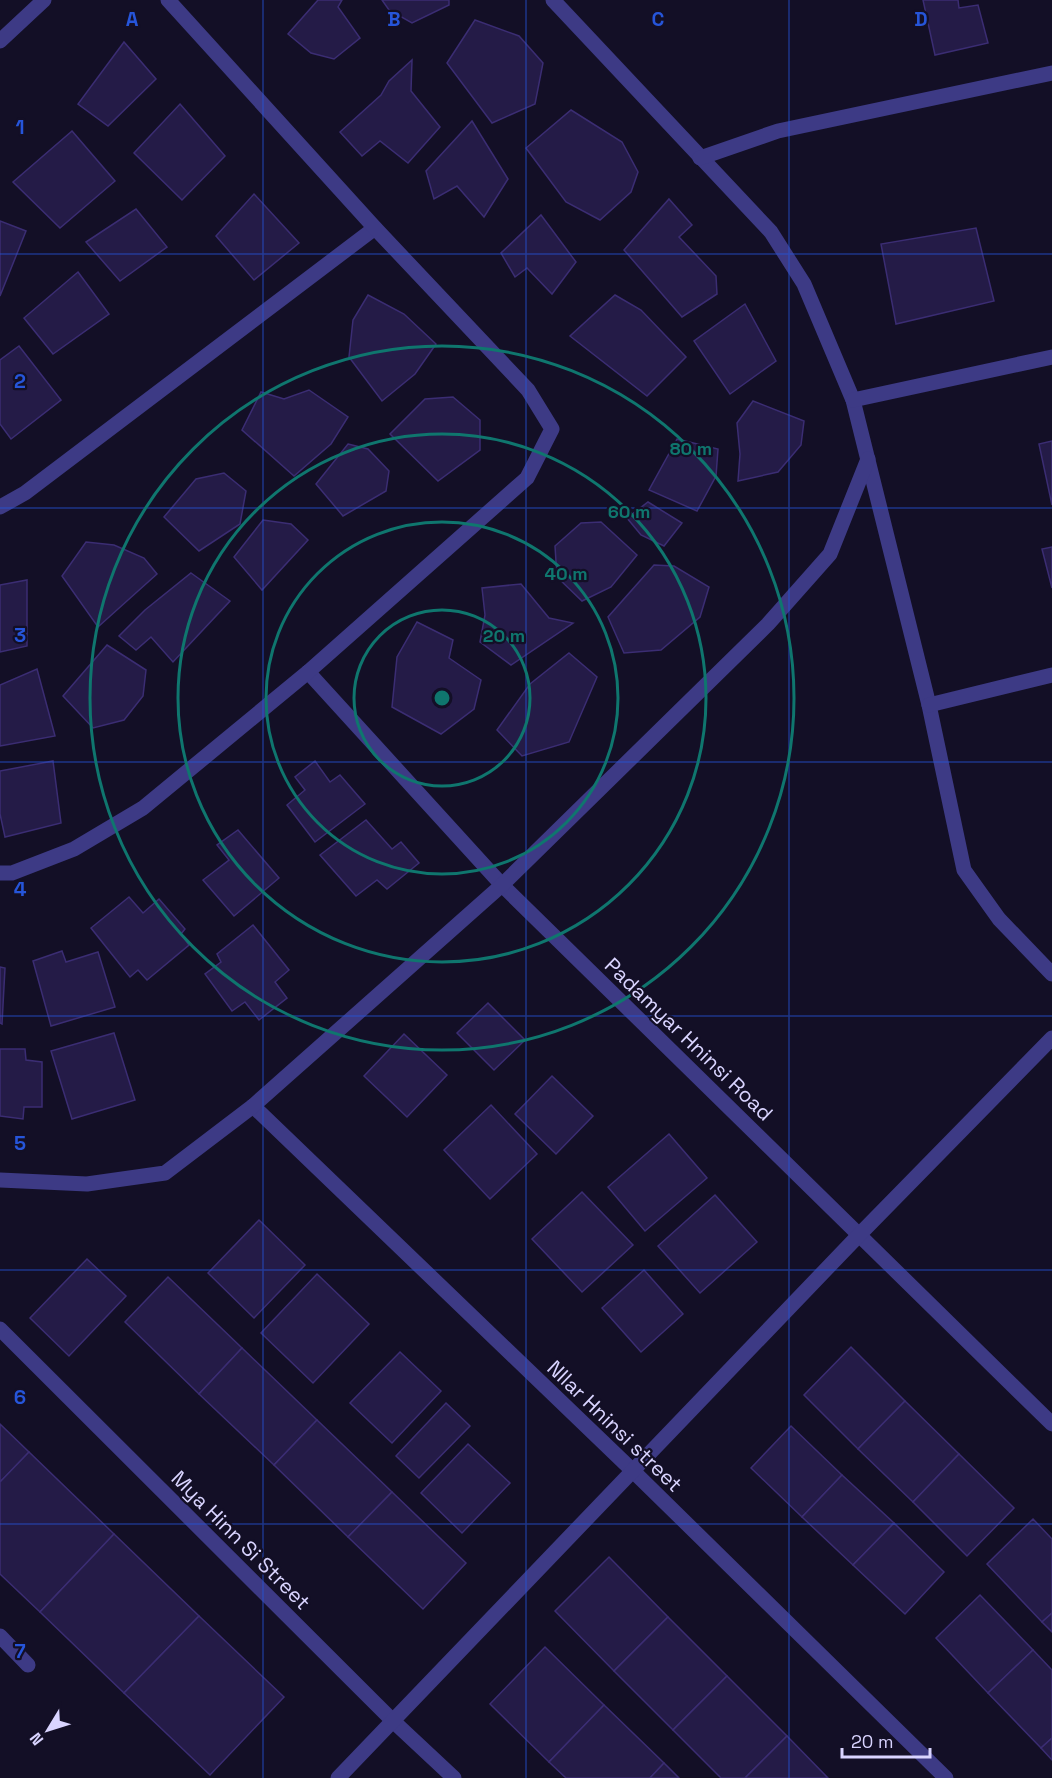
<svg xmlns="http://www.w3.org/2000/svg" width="1052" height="1778" viewBox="0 0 1052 1778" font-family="'Space Grotesk',sans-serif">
	<rect width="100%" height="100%" fill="#130f26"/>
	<g fill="#241b47" stroke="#3b2d73" stroke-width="1.5">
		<path d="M318 0H342L338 7 360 38 334 59 311 53 288 34Z"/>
		<path d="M382 0H449V5L412 23 389 10Z"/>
		<path d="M923 0H958L959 8 978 5 988 43 935 55Z"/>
		<path d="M475 20 519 36 543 63 535 104 492 123 447 63Z"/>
		<path d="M124 42 156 79 108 126 78 104Z"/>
		<path d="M412 60 411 91 440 127 408 163 380 141 362 156 340 132 381 95 389 81Z"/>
		<path d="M180 104 225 156 182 200 134 153Z"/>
		<path d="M571 110 622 142 638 172 631 192 600 220 566 202 526 148Z"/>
		<path d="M472 121 508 179 484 217 457 186 434 199 426 171Z"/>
		<path d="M72 131 115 181 60 228 13 182Z"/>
		<path d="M254 194 299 243 254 280 216 236Z"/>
		<path d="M669 199 692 225 679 237 716 276 717 294 682 317 624 250Z"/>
		<path d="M136 209 167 247 120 281 86 242Z"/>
		<path d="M541 215 576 262 552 294 527 268 515 277 501 253Z"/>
		<path d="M0 221 26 231 0 296Z"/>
		<path d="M976 228 994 301 896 324 881 244Z"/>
		<path d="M78 272 109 314 53 354 24 318Z"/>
		<path d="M368 295 404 314 436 344 415 374 382 401 349 357 353 320Z"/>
		<path d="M615 295 641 310 686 357 647 396 570 336Z"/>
		<path d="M745 304 776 361 730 394 694 341Z"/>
		<path d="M19 346 61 400 11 439 0 424V360Z"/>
		<path d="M309 390 348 417 331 444 294 476 242 430 261 392 284 399Z"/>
		<path d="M453 397 480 420V450L438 481 390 434 425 399Z"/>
		<path d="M753 401 804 421 801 445 778 472 738 481 740 454 737 423Z"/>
		<path d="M677 439 718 449 716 476 697 511 649 490Z"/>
		<path d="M1052 441V505L1039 444Z"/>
		<path d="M348 444 368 449 389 471 386 491 343 516 316 484Z"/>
		<path d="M224 473 246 491 240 524 199 551 164 517 196 479Z"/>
		<path d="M648 502 682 523 664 546 641 535 627 518Z"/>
		<path d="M263 520 291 524 308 540 262 590 234 557Z"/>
		<path d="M601 522 637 555 611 587 582 601 557 577 555 546 581 523Z"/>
		<path d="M86 542 114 545 144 558 157 574 98 627 62 576Z"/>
		<path d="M1052 547V588L1042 549Z"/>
		<path d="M654 565 674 566 709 587 700 617 661 650 624 653 608 617Z"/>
		<path d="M191 573 230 601 173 662 151 637 136 650 119 636 145 610Z"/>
		<path d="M27 580V646L0 652V585Z"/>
		<path d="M521 584 549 618 573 623 511 665 480 642 485 615 482 588Z"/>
		<path d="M417 622 453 640 449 658 481 680 474 709 441 734 392 707 397 657Z"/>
		<path d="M107 645 146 670 143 696 124 720 93 728 63 696Z"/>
		<path d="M569 653 597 677 569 742 522 756 497 730 530 684Z"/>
		<path d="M37 669 55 736 0 746V685Z"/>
		<path d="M53 761 61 823 5 837 0 814V771Z"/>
		<path d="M315 761 330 782 340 775 365 804 315 842 287 805 305 790 295 777Z"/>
		<path d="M366 820 392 849 401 842 419 863 387 889 377 880 356 896 320 855Z"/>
		<path d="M238 830 279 878 234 916 203 880 229 860 217 845Z"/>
		<path d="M129 897 143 913 159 899 185 929 181 934 189 945 147 980 138 970 130 977 91 928Z"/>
		<path d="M253 925 289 970 275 982 287 998 259 1020 245 1002 232 1011 205 974 221 962 217 954Z"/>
		<path d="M62 951 66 962 98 952 115 1007 51 1026 33 961Z"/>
		<path d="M0 967 5 968 2 1024 0 1023Z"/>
		<path d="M488 1003 525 1040 494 1070 457 1033Z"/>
		<path d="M114 1033 135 1100 72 1119 51 1051Z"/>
		<path d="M404 1034 447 1075 407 1117 364 1076Z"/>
		<path d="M0 1049H25L26 1060 42 1062V1107H24L23 1119 0 1116Z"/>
		<path d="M552 1076 593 1116 556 1154 515 1114Z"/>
		<path d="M491 1105 537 1154 490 1199 444 1150Z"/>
		<path d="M669 1134 707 1178 645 1231 608 1187Z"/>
		<path d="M582 1192 633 1245 582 1292 532 1239Z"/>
		<path d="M715 1195 757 1242 700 1293 658 1246Z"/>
		<path d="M259 1220 305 1265 254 1318 208 1273Z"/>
		<path d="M87 1259 126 1296 69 1356 30 1318Z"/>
		<path d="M644 1270 683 1314 641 1352 602 1308Z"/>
		<path d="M317 1274 369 1324 313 1383 261 1333Z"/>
		<path d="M168 1277 242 1348 199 1394 125 1322Z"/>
		<path d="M851 1347 905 1401 858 1449 804 1395Z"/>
		<path d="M242 1348 317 1420 274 1465 199 1394Z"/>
		<path d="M400 1352 441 1391 392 1443 350 1403Z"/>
		<path d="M905 1401 959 1454 913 1502 858 1449Z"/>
		<path d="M446 1403 470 1426 419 1478 396 1456Z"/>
		<path d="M317 1420 392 1492 348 1537 274 1465Z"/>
		<path d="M0 1424 29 1452 0 1482Z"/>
		<path d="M791 1426 842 1475 802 1517 751 1468Z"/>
		<path d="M468 1444 510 1483 462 1533 421 1493Z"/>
		<path d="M29 1452 114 1534 40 1612 0 1574V1482Z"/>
		<path d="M959 1454 1014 1508 967 1556 913 1502Z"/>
		<path d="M842 1475 894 1523 853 1565 802 1517Z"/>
		<path d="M392 1492 466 1563 423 1609 348 1537Z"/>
		<path d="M1033 1519 1052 1539V1613L1042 1622 987 1564Z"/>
		<path d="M894 1523 944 1572 905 1614 853 1565Z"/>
		<path d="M114 1534 199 1616 124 1693 40 1612Z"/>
		<path d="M609 1557 668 1617 614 1671 555 1611Z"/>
		<path d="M980 1595 1033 1650 988 1693 936 1638Z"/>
		<path d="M1052 1613V1632L1042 1622Z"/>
		<path d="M199 1616 284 1697 210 1775 124 1693Z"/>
		<path d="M668 1617 727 1676 673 1730 614 1671Z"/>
		<path d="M545 1647 604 1705 549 1762 490 1704Z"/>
		<path d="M1033 1650 1052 1670V1738L1041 1748 988 1693Z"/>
		<path d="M727 1676 787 1736 745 1778H721L673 1730Z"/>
		<path d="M604 1705 664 1763 650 1778H566L549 1762Z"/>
		<path d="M787 1736 828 1778H745Z"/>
		<path d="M1052 1738V1760L1041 1748Z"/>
		<path d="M664 1763 679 1778H650Z"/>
	</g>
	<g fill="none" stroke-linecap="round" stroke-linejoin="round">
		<g stroke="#3d3a85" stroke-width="15">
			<path d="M553 0 771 232 804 284 853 400 929 705 964 870 999 919 1052 974"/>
			<path d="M0 41 44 0"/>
			<path d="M700 158 778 131 1052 73"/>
			<path d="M853 400 1052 357"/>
			<path d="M0 507 25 493 375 228"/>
			<path d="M308 672 502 885 1052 1424"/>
			<path d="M929 705 1052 675"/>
			<path d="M0 873H12L74 849 143 808 308 672 527 478 552 429 528 390 375 228 168 0"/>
			<path d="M253 1106 633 1471 946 1778"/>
			<path d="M0 1180 87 1184 165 1173 253 1106 502 885 768 624 830 554 868 459"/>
			<path d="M0 1329 393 1721 454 1778"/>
			<path d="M0 1636 28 1665"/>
			<path d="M338 1778 859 1235 1052 1038"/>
		</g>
	</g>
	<path fill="none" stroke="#2655da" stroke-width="1.5" stroke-opacity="0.55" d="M263 0V1778M526 0V1778M789 0V1778M0 254H1052M0 508H1052M0 762H1052M0 1016H1052M0 1270H1052M0 1524H1052"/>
	<g fill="none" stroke="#0f766e" stroke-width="3">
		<circle cx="442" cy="698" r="88"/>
		<circle cx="442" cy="698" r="176"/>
		<circle cx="442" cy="698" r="264"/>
		<circle cx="442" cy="698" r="352"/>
	</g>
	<g text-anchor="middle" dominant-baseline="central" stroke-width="4.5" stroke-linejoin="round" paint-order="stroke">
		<g font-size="21" fill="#d9d4ff" stroke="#130f26">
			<text transform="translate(689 1039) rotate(44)">Padamyar Hninsi Road</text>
			<text transform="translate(615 1426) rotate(44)">NIlar Hninsi street</text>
			<text transform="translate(241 1540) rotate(45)">Mya Hinn Si Street</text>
		</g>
	</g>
	<g font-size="20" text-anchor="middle" font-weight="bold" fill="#2655da" stroke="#130f26" stroke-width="4.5" stroke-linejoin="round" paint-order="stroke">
		<text x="132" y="26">A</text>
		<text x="394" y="26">B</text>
		<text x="658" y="26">C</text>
		<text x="921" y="26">D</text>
		<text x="20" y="134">1</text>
		<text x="20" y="388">2</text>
		<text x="20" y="642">3</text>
		<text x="20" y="896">4</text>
		<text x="20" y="1150">5</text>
		<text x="20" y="1404">6</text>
		<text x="20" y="1658">7</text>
	</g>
	<circle cx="442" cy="698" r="9" fill="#0f766e" stroke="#130f26" stroke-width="3"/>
	<g font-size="18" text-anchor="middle" font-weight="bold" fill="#0f766e" stroke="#130f26" stroke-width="4.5" stroke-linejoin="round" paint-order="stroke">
		<text x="691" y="455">80 m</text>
		<text x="629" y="518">60 m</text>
		<text x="566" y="580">40 m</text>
		<text x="504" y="642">20 m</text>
	</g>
	<g transform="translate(48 1730) rotate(232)" stroke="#130f26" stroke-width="4.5" paint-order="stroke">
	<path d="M0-4.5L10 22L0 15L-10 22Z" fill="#d9d4ff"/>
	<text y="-9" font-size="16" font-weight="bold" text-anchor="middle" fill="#d9d4ff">N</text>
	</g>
	<path d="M842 1748v9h88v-9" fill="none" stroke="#d9d4ff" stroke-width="3"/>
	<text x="851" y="1748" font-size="18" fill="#d9d4ff" stroke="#130f26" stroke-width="4.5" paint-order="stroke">20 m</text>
</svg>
